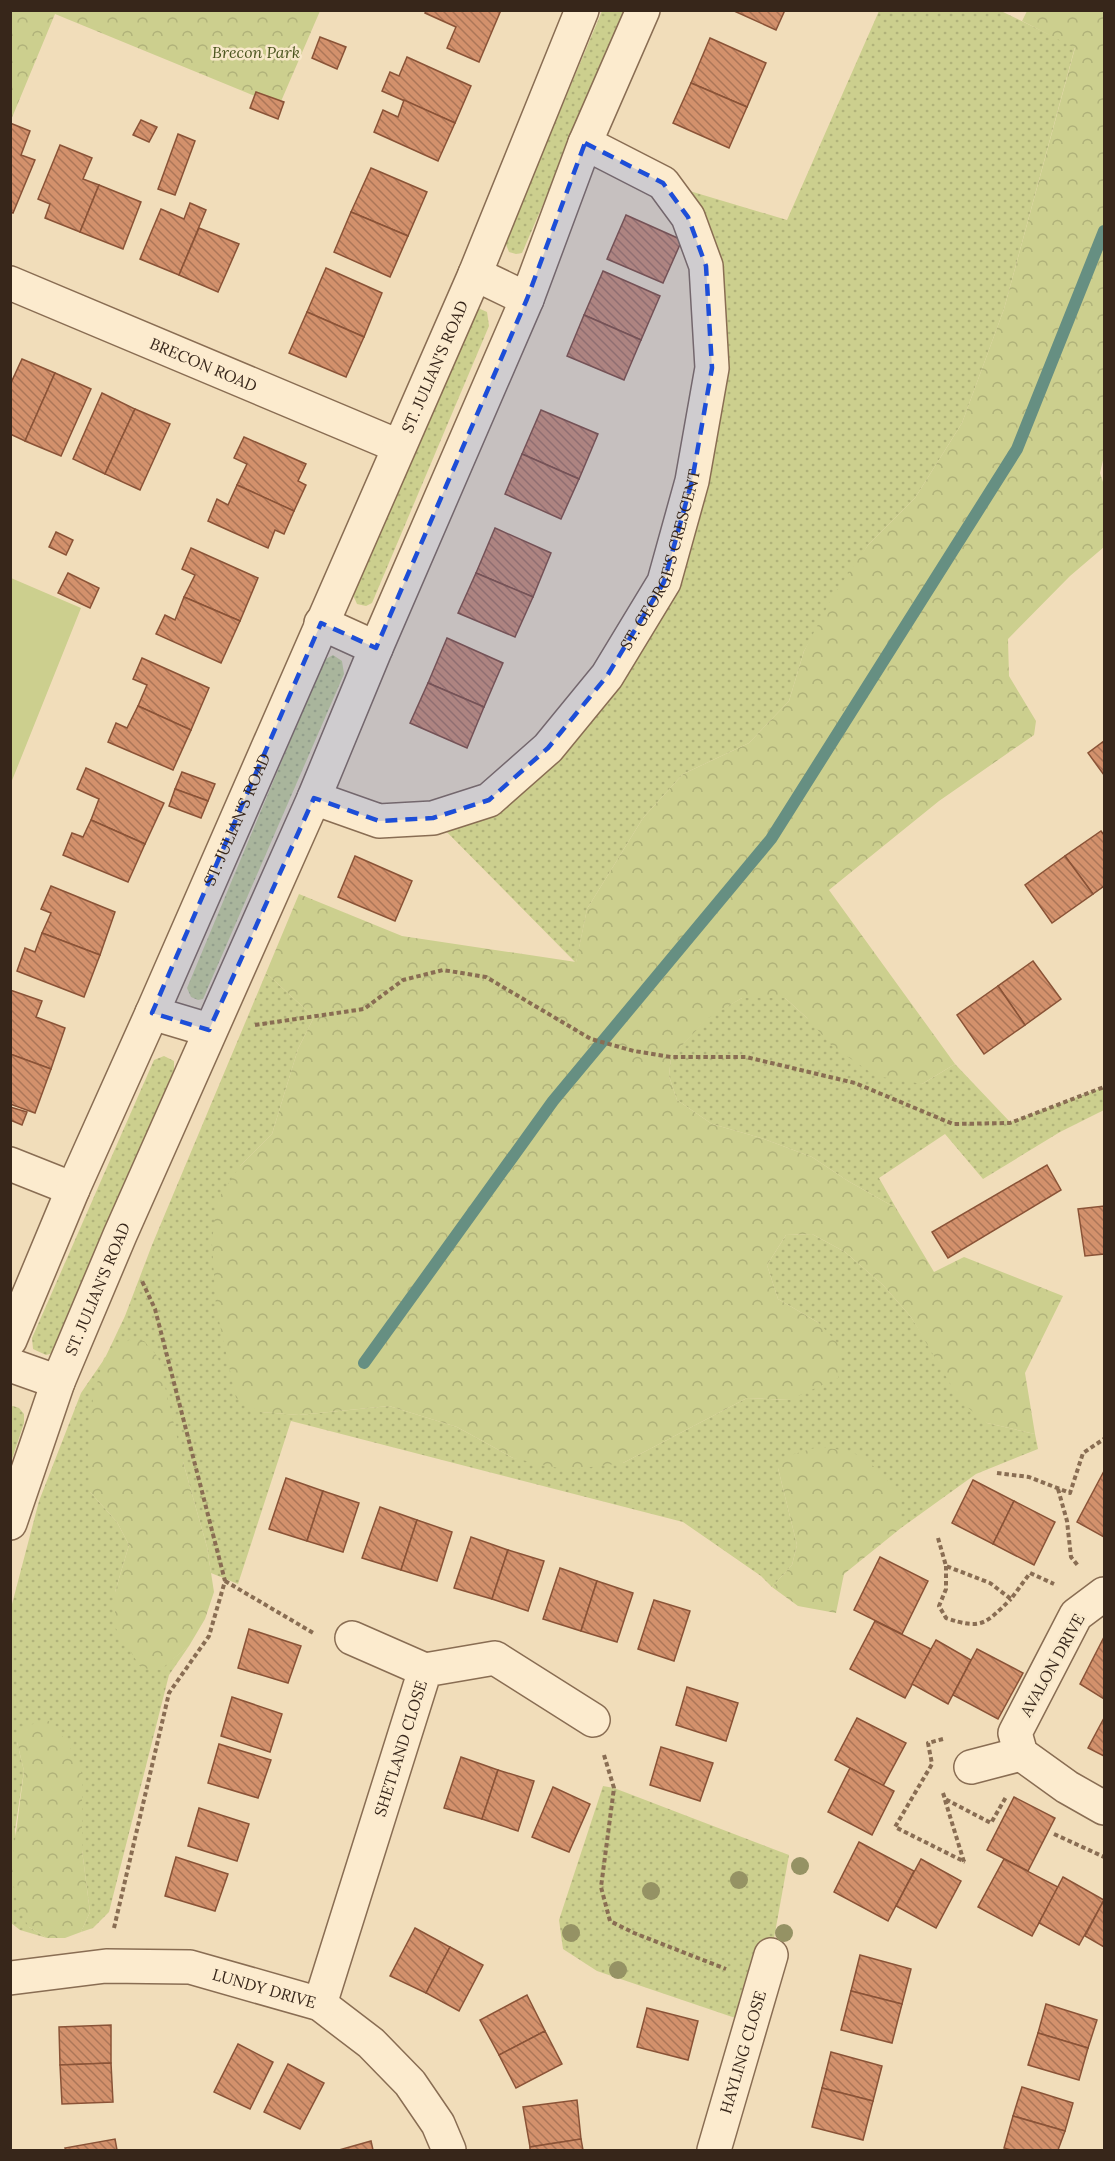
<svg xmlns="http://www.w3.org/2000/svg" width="1115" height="2161" viewBox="0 0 1115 2161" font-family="Lora,serif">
	<defs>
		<pattern id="grass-dots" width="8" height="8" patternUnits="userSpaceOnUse" patternTransform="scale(1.5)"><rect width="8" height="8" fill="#cccf8e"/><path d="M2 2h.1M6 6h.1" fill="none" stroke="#b0b27a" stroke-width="1.8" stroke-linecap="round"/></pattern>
		<pattern id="forest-crowns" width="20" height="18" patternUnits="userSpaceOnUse" patternTransform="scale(1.5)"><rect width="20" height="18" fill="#cccf8e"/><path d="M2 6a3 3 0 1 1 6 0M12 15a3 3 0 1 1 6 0" fill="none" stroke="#b0b27a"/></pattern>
		<pattern id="building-back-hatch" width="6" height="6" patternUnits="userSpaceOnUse" patternTransform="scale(1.5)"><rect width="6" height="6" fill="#d3916c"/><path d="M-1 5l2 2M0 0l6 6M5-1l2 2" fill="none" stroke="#ac7658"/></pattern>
	</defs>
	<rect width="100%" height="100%" fill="#f1ddba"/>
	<g fill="url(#grass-dots)">
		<path d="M602 11H627L522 253 516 254 509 252 505 242Z"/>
		<path d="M879 11H1001L1075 47 1004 309 962 423 915 498 868 545 804 651 789 701 749 743 683 774 643 818 587 909 576 963 433 818 489 800 607 676 692 481 706 266 663 183 787 220Z"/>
		<path d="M478 308 487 312 489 326 372 603 366 606 357 604 353 595 468 312Z"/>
		<path d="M333 655 342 661 344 674 203 999 198 1000 191 997 187 988 324 660Z"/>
		<path d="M266 973 314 1017 298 1049 272 1134 240 1166 261 1412 299 1415 389 1406 457 1427 513 1458 623 1463 747 1398 789 1400 819 1323 778 1299 767 1265 786 1235 812 1234 845 1252 883 1285 911 1317 935 1355 987 1423 1035 1434 1038 1449 976 1474 901 1528V1498L778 1468 797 1545 792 1565 772 1587 761 1576 683 1522 291 1421 238 1584 211 1573 207 1547 183 1462 90 1492 117 1522 129 1545 115 1592 160 1669 189 1646 169 1675 109 1912 93 1928 81 1932 90 1912 82 1850V1774L17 1742 24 1771 15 1830 29 1927 47 1938 20 1930 11 1923V1608L39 1501 81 1393 105 1358 125 1316 152 1245Z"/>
		<path d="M742 998H785L807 1018 922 1084 955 1064 1010 1122 1104 1087V1110L1060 1132 983 1179 945 1134 879 1178 896 1208 848 1181 812 1157 761 1138 712 1124 677 1100 669 1076 671 1057 708 1017Z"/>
		<path d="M164 1056 174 1061V1075L53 1353 46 1355 33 1349 32 1338 154 1060Z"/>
		<path d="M13 1406 19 1408 24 1414V1423L11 1462 10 1407Z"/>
		<path d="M603 1786 614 1788 789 1855 771 1955 750 2023 597 1971 563 1949 559 1920Z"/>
	</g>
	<g fill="url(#forest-crowns)">
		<path d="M11 11H320L279 106 55 14 11 120Z"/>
		<path d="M1027 11H1104V456L1100 473 1104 485V547L1070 576 1008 639 1009 676 1036 721 1034 735 939 801 829 890 955 1064 922 1084 876 1076 832 1046 807 1018 785 998H742L708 1018 671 1057 669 1076 677 1100 712 1124 761 1138 812 1157 848 1181 896 1208 934 1272 964 1257 1063 1296 1025 1373 1035 1434 987 1423 961 1402 911 1317 883 1285 845 1252 812 1234 786 1235 767 1265 778 1299 819 1323 841 1347 838 1378 789 1400 747 1398 623 1463 567 1470 513 1458 457 1427 389 1406 299 1415 260 1412 236 1398 216 1307 212 1244 216 1202 240 1166 272 1134 298 1049 314 1017 266 973 299 894 402 936 576 962 587 909 643 818 683 774 749 743 789 701 804 651 833 596 868 545 915 498 962 423 1004 309 1075 48 1022 21Z"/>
		<path d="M129 1340 144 1341 158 1357 183 1462 207 1547 214 1592 205 1619 189 1646 160 1670 141 1668 115 1627V1592L129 1545 117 1522 90 1492 88 1452 93 1398 104 1358Z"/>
		<path d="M818 1447 851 1451 879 1470 901 1498V1528L844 1574 836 1613 798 1606 772 1587 792 1565 797 1545 778 1468 791 1455Z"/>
		<path d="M49 1721 68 1743 82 1774V1850L90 1912 81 1932 65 1938H47L29 1927 18 1908 11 1871 24 1771 17 1742 23 1726Z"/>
	</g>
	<path fill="#cccf8e" d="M11 578 81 608 11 783Z"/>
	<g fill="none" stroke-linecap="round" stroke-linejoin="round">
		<path stroke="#668f82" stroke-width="12" d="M364 1363 553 1101 771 839 1017 449 1104 231"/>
	</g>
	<g fill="url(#building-back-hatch)" stroke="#8a5337" stroke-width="1.5">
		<path d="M426 10H501L479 62 447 48 456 27 425 13Z"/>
		<path d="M732 10H785L776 30Z"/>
		<path d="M320 37 346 47 337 69 312 58Z"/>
		<path d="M710 38 766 63 747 107 691 83Z"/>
		<path d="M407 57 471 86 455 123 382 91 390 72 399 76Z"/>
		<path d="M691 83 747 107 729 148 673 123Z"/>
		<path d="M256 92 284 102 278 119 250 108Z"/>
		<path d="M404 100 455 123 438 161 374 132 383 110 398 117Z"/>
		<path d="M141 120 157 127 149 142 133 135Z"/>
		<path d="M10 123 30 131 21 155 35 160 13 213 10 212Z"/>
		<path d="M178 134 195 141 175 195 158 189Z"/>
		<path d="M60 145 92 158 83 179 99 185 80 232 45 218 50 204 38 199Z"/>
		<path d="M371 168 427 192 408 236 351 212Z"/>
		<path d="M99 185 141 202 123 249 80 232Z"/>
		<path d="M190 203 206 210 179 275 140 259 161 209 184 219Z"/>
		<path d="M351 212 408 236 390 277 334 252Z"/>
		<path d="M626 215 682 240 663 283 607 259Z"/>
		<path d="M199 228 239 244 218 292 179 275Z"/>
		<path d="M326 268 382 293 364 337 307 312Z"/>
		<path d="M603 271 660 296 641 340 584 315Z"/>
		<path d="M307 312 364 337 346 377 289 353Z"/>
		<path d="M584 315 641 340 624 380 567 356Z"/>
		<path d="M22 359 55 373 25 441 10 434V385Z"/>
		<path d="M55 373 91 389 61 456 25 441Z"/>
		<path d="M102 393 135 409 105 474 73 459Z"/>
		<path d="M135 409 170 424 140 490 105 474Z"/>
		<path d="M541 410 598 434 579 479 522 454Z"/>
		<path d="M244 437 306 464 298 481 306 485 294 511 237 485 247 464 234 458Z"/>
		<path d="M522 454 579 479 561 519 505 494Z"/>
		<path d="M237 485 294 511 284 534 275 530 268 548 208 521 217 499 228 505Z"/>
		<path d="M495 528 551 553 533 597 476 573Z"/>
		<path d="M56 532 73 540 66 555 49 547Z"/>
		<path d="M191 548 258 578 240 621 184 597 195 575 182 569Z"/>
		<path d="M68 573 99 588 90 608 58 593Z"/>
		<path d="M476 573 533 597 515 637 458 613Z"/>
		<path d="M184 597 240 621 221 663 156 634 165 615 175 620Z"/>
		<path d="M447 638 503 663 484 707 428 683Z"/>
		<path d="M142 658 209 688 191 730 138 706 147 685 133 679Z"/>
		<path d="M428 683 484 707 467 748 410 723Z"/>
		<path d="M138 706 191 730 173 770 108 742 116 723 127 728Z"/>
		<path d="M1104 741V775L1088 753Z"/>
		<path d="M86 768 164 803 145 844 91 820 99 799 77 789Z"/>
		<path d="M182 772 215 784 208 801 175 789Z"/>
		<path d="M175 789 208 801 201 818 169 806Z"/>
		<path d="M91 820 145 844 128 882 63 855 72 833 83 837Z"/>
		<path d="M1101 831 1104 835V886L1093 894 1065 856Z"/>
		<path d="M355 856 412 881 395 921 338 897Z"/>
		<path d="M1065 856 1093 894 1052 923 1025 885Z"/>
		<path d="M51 886 115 912 100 955 42 933 51 913 41 909Z"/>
		<path d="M42 933 100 955 84 997 17 971 25 948 35 952Z"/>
		<path d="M1033 961 1061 999 1025 1025 998 986Z"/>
		<path d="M998 986 1025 1025 984 1054 957 1015Z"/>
		<path d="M10 990 42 1001 36 1017 65 1028 51 1069 10 1054Z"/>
		<path d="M10 1054 51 1069 35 1113 10 1104Z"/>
		<path d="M10 1107 27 1112 22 1125 10 1120Z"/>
		<path d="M1047 1165 1061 1190 948 1258 932 1232Z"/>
		<path d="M1104 1206V1254L1085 1256 1078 1209Z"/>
		<path d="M1104 1471V1537L1077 1522Z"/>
		<path d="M286 1478 323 1491 307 1541 269 1529Z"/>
		<path d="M973 1480 1014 1501 993 1544 952 1523Z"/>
		<path d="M323 1491 359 1503 343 1552 307 1541Z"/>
		<path d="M1014 1501 1055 1522 1034 1565 993 1544Z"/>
		<path d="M380 1507 417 1520 401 1570 362 1558Z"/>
		<path d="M417 1520 452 1532 437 1581 401 1570Z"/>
		<path d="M471 1537 508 1550 492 1599 454 1588Z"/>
		<path d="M508 1550 544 1561 528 1611 492 1599Z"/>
		<path d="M880 1557 928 1581 902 1634 854 1610Z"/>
		<path d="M560 1568 597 1581 581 1631 543 1619Z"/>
		<path d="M597 1581 633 1593 617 1642 581 1631Z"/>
		<path d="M654 1600 690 1611 674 1661 638 1649Z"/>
		<path d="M875 1621 931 1649 905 1698 850 1669Z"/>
		<path d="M249 1629 301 1646 288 1683 238 1668Z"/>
		<path d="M1104 1637V1699L1080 1684Z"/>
		<path d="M936 1640 971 1660 948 1704 912 1684Z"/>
		<path d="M977 1649 1023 1673 998 1719 953 1695Z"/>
		<path d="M687 1687 738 1703 726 1741 676 1725Z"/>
		<path d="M232 1697 282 1714 270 1752 221 1736Z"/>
		<path d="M857 1718 906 1743 883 1786 835 1760Z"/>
		<path d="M1104 1718V1756L1088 1748Z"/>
		<path d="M219 1744 271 1760 258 1798 208 1783Z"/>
		<path d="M661 1747 713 1763 700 1801 650 1785Z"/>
		<path d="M461 1757 498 1770 482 1819 444 1808Z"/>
		<path d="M850 1768 894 1791 872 1835 828 1812Z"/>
		<path d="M498 1770 534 1781 518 1831 482 1819Z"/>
		<path d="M553 1787 590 1804 569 1852 532 1837Z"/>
		<path d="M1014 1797 1055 1818 1028 1871 987 1850Z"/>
		<path d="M199 1808 249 1824 237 1861 188 1846Z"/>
		<path d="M859 1842 914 1871 888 1921 834 1892Z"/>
		<path d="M176 1857 228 1874 215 1911 165 1896Z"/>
		<path d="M921 1859 961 1881 936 1928 896 1906Z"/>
		<path d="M1004 1859 1058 1887 1032 1936 978 1907Z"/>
		<path d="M1063 1877 1104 1900 1079 1945 1039 1923Z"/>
		<path d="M1104 1900V1947L1085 1936Z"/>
		<path d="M415 1928 450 1947 426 1993 390 1976Z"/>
		<path d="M450 1947 483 1965 459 2011 426 1993Z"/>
		<path d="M860 1955 911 1969 902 2004 851 1991Z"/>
		<path d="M851 1991 902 2004 892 2043 841 2030Z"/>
		<path d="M527 1995 545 2031 499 2055 480 2020Z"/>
		<path d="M1046 2004 1097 2020 1088 2048 1038 2033Z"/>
		<path d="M647 2008 698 2021 688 2060 637 2047Z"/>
		<path d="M111 2025V2063L60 2065 59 2027Z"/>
		<path d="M545 2031 562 2064 516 2088 499 2055Z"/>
		<path d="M1038 2033 1088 2048 1079 2080 1028 2065Z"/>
		<path d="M238 2044 273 2062 250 2109 214 2092Z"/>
		<path d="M831 2052 882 2066 873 2101 822 2088Z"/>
		<path d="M111 2063 113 2102 62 2104 60 2065Z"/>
		<path d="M288 2064 324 2083 300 2129 264 2112Z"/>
		<path d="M1022 2087 1073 2103 1065 2131 1013 2116Z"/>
		<path d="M822 2088 873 2101 863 2140 812 2127Z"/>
		<path d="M577 2100 581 2139 530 2147 523 2107Z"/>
		<path d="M1013 2116 1065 2131 1058 2150H1011L1004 2148Z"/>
		<path d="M115 2139 117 2150H66L65 2148Z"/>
		<path d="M581 2139 583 2150H530V2147Z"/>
		<path d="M371 2141 373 2150H339Z"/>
	</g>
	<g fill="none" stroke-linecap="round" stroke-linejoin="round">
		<defs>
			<g id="minor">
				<path id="s1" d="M10 283 398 446"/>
				<path id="s2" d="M314 798 379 821 433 818 489 800 548 748 607 676 664 582 692 481 712 368 706 266 688 217 663 183 585 143"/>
				<path d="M10 1164 73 1189"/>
				<path d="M1104 1594 1076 1615 1015 1733 1021 1754 1067 1787 1104 1808"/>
				<path d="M352 1638 425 1670"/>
				<path d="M971 1767 1021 1754"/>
				<path id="s3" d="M10 1978 106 1966 190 1967 320 2004 371 2043 410 2083 438 2124 449 2150"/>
				<path id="s4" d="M320 2004 425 1670 495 1658 593 1720"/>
				<path id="s5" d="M714 2150 771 1955"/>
			</g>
			<g id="tertiary">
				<path d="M475 274 527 299"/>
				<path d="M321 623 376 648"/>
				<path d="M152 1013 209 1030"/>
				<path id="s6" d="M10 1340 73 1189 152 1013 475 274 582 10"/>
				<path d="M10 1365 58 1382"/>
				<path id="s7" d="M10 1523 58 1382 120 1235 314 798 376 648 527 299 585 143 643 10"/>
			</g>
		</defs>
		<use href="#minor" stroke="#896d53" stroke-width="36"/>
		<use href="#tertiary" stroke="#896d53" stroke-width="36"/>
		<g stroke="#896d53" stroke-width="4" stroke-dasharray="4.5 3" stroke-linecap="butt">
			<path d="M255 1025 364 1009 403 980 443 970 486 977 591 1039 634 1051 671 1057H746L855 1083 953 1124 1010 1123 1104 1087"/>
			<path d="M997 1473 1029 1477 1070 1493 1083 1453 1104 1439"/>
			<path d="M1058 1489 1067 1521 1071 1557 1079 1567"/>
			<path d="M938 1538 946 1566 990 1583 1011 1599 1030 1573 1054 1584"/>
			<path d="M946 1566V1589L939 1606 946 1618C982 1630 985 1624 1011 1599"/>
			<path d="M225 1581 315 1634"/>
			<path d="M943 1739 928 1743 932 1764 895 1827 965 1862"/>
			<path d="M604 1755 614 1788 601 1887 610 1921 634 1933 726 1969"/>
			<path d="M943 1793 945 1799 991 1823 1006 1797"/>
			<path d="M945 1800 964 1862"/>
			<path d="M1054 1834 1104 1857"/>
			<path d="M114 1928 169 1693 209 1636 225 1581 155 1309 142 1281"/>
		</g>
		<use href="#minor" stroke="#fcebce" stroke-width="33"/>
		<use href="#tertiary" stroke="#fcebce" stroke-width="33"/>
	</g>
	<g fill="#959264">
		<circle cx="800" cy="1866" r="9"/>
		<circle cx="739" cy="1880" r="9"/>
		<circle cx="651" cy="1891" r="9"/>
		<circle cx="571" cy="1933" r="9"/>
		<circle cx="784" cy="1933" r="9"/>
		<circle cx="618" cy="1970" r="9"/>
	</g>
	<path fill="#1d4ed8" fill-opacity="0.2" stroke="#1d4ed8" stroke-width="4.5" stroke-dasharray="12 8" stroke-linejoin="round" d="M585 143 663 183 688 217 706 266 712 368 692 481 664 582 607 676 548 748 489 800 433 818 379 821 314 798 209 1030 152 1013 321 623 376 648 527 299Z"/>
	<g text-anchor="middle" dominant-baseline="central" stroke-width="5" stroke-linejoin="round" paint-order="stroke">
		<g font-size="16" font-style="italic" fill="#4a551e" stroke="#f8e8ca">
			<text x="256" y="52">Brecon Park</text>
		</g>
		<g font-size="16" fill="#37261a" stroke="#f8e8ca">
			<text stroke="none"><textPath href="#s1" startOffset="210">BRECON ROAD</textPath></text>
			<text stroke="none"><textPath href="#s6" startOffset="1062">ST. JULIAN'S ROAD</textPath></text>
			<text stroke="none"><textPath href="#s2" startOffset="483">ST. GEORGE'S CRESCENT</textPath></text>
			<text stroke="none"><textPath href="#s6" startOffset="568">ST. JULIAN'S ROAD</textPath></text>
			<text stroke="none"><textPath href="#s7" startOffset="250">ST. JULIAN'S ROAD</textPath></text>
			<text transform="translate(1052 1665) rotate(-61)">AVALON DRIVE</text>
			<text stroke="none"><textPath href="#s4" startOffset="268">SHETLAND CLOSE</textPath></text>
			<text stroke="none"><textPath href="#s3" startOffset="258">LUNDY DRIVE</textPath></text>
			<text stroke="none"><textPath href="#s5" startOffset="102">HAYLING CLOSE</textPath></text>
		</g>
	</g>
	<rect width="1115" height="2161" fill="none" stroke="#37261a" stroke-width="24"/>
</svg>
